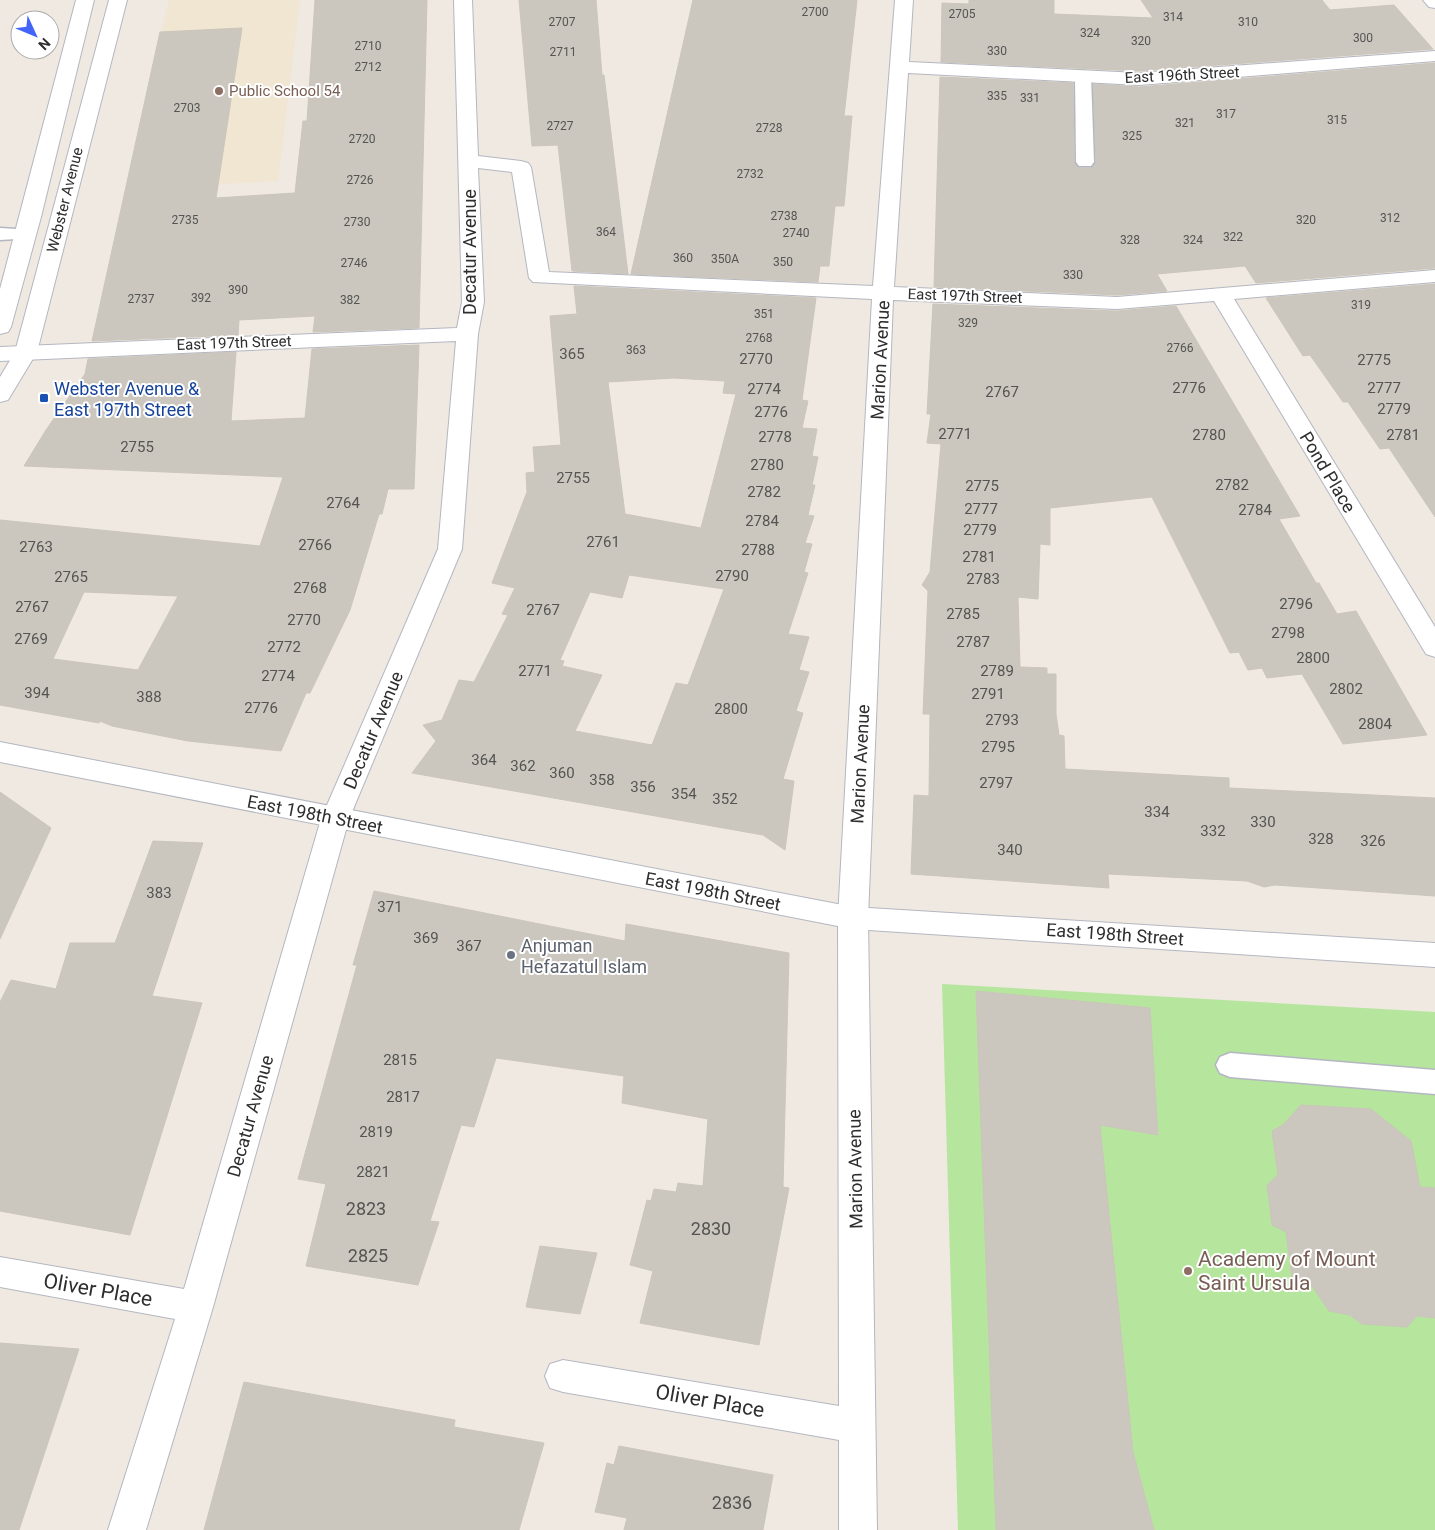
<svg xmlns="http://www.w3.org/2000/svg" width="1435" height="1530" viewBox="0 0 1435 1530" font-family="Roboto,sans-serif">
	<rect width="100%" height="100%" fill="#efe9e1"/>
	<path fill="#f0e6d1" d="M169 0H300L278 181 126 189Z"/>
	<path fill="#b6e59e" d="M942 984 1435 1012V1530H958Z"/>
	<g fill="#cbc7bf" stroke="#cbc5ba" fill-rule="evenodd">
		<path d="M315 0H427L419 328 313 332 315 316 239 320 238 335 92 341 160 32 242 28 216 198 295 193 303 121H307Z"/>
		<path d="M519 0H596L602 75H604L628 274 572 271 558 145 532 146Z"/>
		<path d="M693 0H857L844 116H852L844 206H835L829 266H820L818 282 631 274Z"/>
		<path d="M969 0H1054V14L1153 18 1141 0H1322L1330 10 1394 5 1433 49 1139 71 941 62 942 3 969 4Z"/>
		<path d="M1435 63V268L1256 283 1245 266 1157 274 1167 291 1117 295 934 287 940 77 1073 83 1074 162 1079 168H1091L1096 162 1093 84 1139 87Z"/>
		<path d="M1435 284V517L1389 448 1380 449 1348 402H1343L1310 355 1303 356 1266 298Z"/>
		<path d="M574 286 816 298 802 400 808 401 802 428 817 429 812 456 818 457 812 485H815L808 515 814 516 805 543 812 544 804 572 808 573 788 634 809 637 799 670 809 672 796 711 803 713 783 779 794 781 785 850 763 835 412 773 436 741 423 725 442 720 459 680 474 682 508 615 502 614 515 588 492 583 527 492 526 473 535 472 533 447 561 445 550 316 577 314ZM674 378 725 381 723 393 736 394 701 528 625 514 608 382ZM629 575 724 589 688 685 676 683 652 745 575 731 602 675 562 666 564 661 560 660 590 592 622 598Z"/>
		<path d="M933 304 1117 311 1176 306 1300 516 1279 519 1316 583H1319L1337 614 1356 611 1427 735 1343 744 1302 674 1267 678 1262 668 1248 670 1239 652 1230 653 1152 497 1050 508V545L1040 544 1038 599 1018 597 1020 667 1047 668V674H1056V714L1059 735 1064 736 1065 769 1229 778V788L1435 798V896L1275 885 1264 887 1247 881 1108 874 1109 888 911 874 914 795 929 796 930 714H923L928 591 922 585 930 572 941 444 927 443 931 414H927Z"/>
		<path d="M419 345 414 489H388L382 514H379L350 610 310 693H306L281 751 188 741 112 726 100 721 99 723 0 705V520L260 546 283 477 24 466 46 430 85 374 88 359 236 352 231 421 305 418 312 349ZM84 592 178 596 138 670 53 659Z"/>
		<path d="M0 792 51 828 0 939Z"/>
		<path d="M153 841 203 843 152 996 202 1003 130 1235 0 1211V1002L11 980 56 989 70 943H115Z"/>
		<path d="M374 891 625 941 626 924 789 953 783 1187 789 1188 759 1345 640 1323 653 1271 630 1265 647 1200 651 1201 654 1189 676 1192 678 1183 703 1186 708 1119 622 1103 624 1076 496 1058 474 1127 461 1125 430 1221 439 1222 418 1285 306 1266 326 1184 298 1179 357 965H353Z"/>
		<path d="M976 991 1150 1008 1158 1135 1100 1125 1133 1452 1154 1530H996Z"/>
		<path d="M1301 1105 1371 1109 1411 1141 1420 1187 1435 1188V1318L1417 1316 1407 1327 1362 1324 1350 1315 1329 1311 1312 1286H1302L1292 1278 1286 1232 1272 1225 1267 1185 1278 1175 1272 1131 1283 1125Z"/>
		<path d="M540 1246 597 1253 580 1314 526 1307Z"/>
		<path d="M0 1343 79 1349 19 1530H0Z"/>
		<path d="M244 1382 455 1420 454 1427 544 1443 519 1530H204Z"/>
		<path d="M619 1446 773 1475 763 1530H624L627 1518 595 1512 607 1463 614 1465Z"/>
	</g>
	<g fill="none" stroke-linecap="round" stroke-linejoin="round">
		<defs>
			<g id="lane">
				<path d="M1083 71 1089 72 1091 76 1094 162 1091 166H1079L1076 162 1075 76 1077 72Z"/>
				<path d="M0 228 33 230 35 234 33 238 0 240Z"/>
				<path d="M1230 1053 1435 1070V1094L1230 1077 1220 1073 1216 1065 1220 1057Z"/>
			</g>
			<g id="street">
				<path d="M454 0H472L478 156 521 161 528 163 531 167 549 272 873 286 895 0H913L909 62 1139 73 1435 51V61L1139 85 908 73 894 287 1117 297 1435 270V282L1234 299 1435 627V657L1426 654 1214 301 1117 309 893 300 868 918 877 1530H839V1440L563 1392 550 1388 545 1376 550 1364 563 1360 839 1406 838 918 872 299 533 282 529 278 512 172 478 168 484 302 478 334 462 549 349 819 213 1307 146 1530H108L175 1319 0 1287V1257L184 1289 321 819 438 549 456 341 0 361V347L457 328 462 302Z"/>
				<path d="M1423 0H1435V8L1429 7Z"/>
			</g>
			<g id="secondary">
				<path d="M76 0H94L41 217 11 327 8 332 0 334V289Z"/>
				<path d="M109 0H127L37 352 8 400 0 402V377L15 352Z"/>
				<path d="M0 742 853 907 1435 943V967L853 929 0 762Z"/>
			</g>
		</defs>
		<use href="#lane" stroke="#b4b7c1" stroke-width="3"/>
		<use href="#street" stroke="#b4b7c1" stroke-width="2"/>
		<use href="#secondary" stroke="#b4b7c1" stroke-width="2"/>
		<use href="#lane" fill="#fff" fill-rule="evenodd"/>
		<use href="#street" fill="#fff" fill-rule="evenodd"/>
		<use href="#secondary" fill="#fff" fill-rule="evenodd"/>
	</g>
	<g fill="#8d6e63" stroke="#fff" stroke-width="2">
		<circle cx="219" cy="91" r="5"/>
		<circle cx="1188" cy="1271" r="5"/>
	</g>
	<rect fill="#1a4fb4" stroke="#fff" stroke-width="2" x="39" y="393" width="10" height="10" rx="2.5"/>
	<circle fill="#6b7280" stroke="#fff" stroke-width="2" cx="511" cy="955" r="5"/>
	<g text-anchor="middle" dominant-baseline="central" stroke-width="4" stroke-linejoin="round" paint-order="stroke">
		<g font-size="12" fill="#555452">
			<text x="815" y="12">2700</text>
			<text x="962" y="14">2705</text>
			<text x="1173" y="17">314</text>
			<text x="562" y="22">2707</text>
			<text x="1248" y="22">310</text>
			<text x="1090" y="33">324</text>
			<text x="1363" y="38">300</text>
			<text x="1141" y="41">320</text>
			<text x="368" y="46">2710</text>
			<text x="997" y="51">330</text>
			<text x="563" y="52">2711</text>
			<text x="368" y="67">2712</text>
			<text x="997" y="96">335</text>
			<text x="1030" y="98">331</text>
			<text x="187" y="108">2703</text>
			<text x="1226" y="114">317</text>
			<text x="1337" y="120">315</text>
			<text x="1185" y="123">321</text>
			<text x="560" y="126">2727</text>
			<text x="769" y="128">2728</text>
			<text x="1132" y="136">325</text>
			<text x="362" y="139">2720</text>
			<text x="750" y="174">2732</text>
			<text x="360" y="180">2726</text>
			<text x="784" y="216">2738</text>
			<text x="1390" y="218">312</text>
			<text x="185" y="220">2735</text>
			<text x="1306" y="220">320</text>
			<text x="357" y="222">2730</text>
			<text x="606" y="232">364</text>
			<text x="796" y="233">2740</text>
			<text x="1233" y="237">322</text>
			<text x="1130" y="240">328</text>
			<text x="1193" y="240">324</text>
			<text x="683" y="258">360</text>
			<text x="725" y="259">350A</text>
			<text x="783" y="262">350</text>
			<text x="354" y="263">2746</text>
			<text x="1073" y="275">330</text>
			<text x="238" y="290">390</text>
			<text x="201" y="298">392</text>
			<text x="141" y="299">2737</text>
			<text x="350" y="300">382</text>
			<text x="1361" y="305">319</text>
			<text x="764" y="314">351</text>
			<text x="968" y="323">329</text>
			<text x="759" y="338">2768</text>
			<text x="1180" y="348">2766</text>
			<text x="636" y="350">363</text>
		</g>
		<g font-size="15" fill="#2e2e2e" stroke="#fff">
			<text transform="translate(1182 75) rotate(-3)">East 196th Street</text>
			<text transform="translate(65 200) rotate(-76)">Webster Avenue</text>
			<text transform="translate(965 296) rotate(2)">East 197th Street</text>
			<text transform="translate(234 343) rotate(-2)">East 197th Street</text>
		</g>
		<g font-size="15" fill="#785e54" stroke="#fff" text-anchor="start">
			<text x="229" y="91">Public School 54</text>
		</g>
		<g font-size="15" fill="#555452">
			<text x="572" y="354">365</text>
			<text x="756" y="359">2770</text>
			<text x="1374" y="360">2775</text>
			<text x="1189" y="388">2776</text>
			<text x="1384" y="388">2777</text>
			<text x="764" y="389">2774</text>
			<text x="1002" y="392">2767</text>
			<text x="1394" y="409">2779</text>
			<text x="771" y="412">2776</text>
			<text x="955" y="434">2771</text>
			<text x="1209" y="435">2780</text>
			<text x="1403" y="435">2781</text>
			<text x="775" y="437">2778</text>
			<text x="137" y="447">2755</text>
			<text x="767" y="465">2780</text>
			<text x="573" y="478">2755</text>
			<text x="1232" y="485">2782</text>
			<text x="982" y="486">2775</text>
			<text x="764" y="492">2782</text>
			<text x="343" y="503">2764</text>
			<text x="981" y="509">2777</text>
			<text x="1255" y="510">2784</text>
			<text x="762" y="521">2784</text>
			<text x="980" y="530">2779</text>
			<text x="603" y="542">2761</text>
			<text x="315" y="545">2766</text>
			<text x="36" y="547">2763</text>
			<text x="758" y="550">2788</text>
			<text x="979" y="557">2781</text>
			<text x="732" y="576">2790</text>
			<text x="71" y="577">2765</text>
			<text x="983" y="579">2783</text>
			<text x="310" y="588">2768</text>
			<text x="1296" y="604">2796</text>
			<text x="32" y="607">2767</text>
			<text x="543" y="610">2767</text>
			<text x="963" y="614">2785</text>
			<text x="304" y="620">2770</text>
			<text x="1288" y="633">2798</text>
			<text x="31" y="639">2769</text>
			<text x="973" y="642">2787</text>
			<text x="284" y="647">2772</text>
			<text x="1313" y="658">2800</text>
			<text x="535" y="671">2771</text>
			<text x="997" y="671">2789</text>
			<text x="278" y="676">2774</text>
			<text x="1346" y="689">2802</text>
			<text x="37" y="693">394</text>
			<text x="988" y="694">2791</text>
			<text x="149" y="697">388</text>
			<text x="261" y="708">2776</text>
			<text x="731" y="709">2800</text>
			<text x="1002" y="720">2793</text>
			<text x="1375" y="724">2804</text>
			<text x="998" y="747">2795</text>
			<text x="484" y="760">364</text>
			<text x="523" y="766">362</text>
			<text x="562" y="773">360</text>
			<text x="602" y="780">358</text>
			<text x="996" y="783">2797</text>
			<text x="643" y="787">356</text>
			<text x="684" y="794">354</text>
			<text x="725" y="799">352</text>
			<text x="1157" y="812">334</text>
			<text x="1263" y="822">330</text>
			<text x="1213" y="831">332</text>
			<text x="1321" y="839">328</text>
			<text x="1373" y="841">326</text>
			<text x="1010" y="850">340</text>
			<text x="159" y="893">383</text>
			<text x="390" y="907">371</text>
			<text x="426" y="938">369</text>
			<text x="469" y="946">367</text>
			<text x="400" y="1060">2815</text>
			<text x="403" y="1097">2817</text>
			<text x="376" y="1132">2819</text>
			<text x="373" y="1172">2821</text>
		</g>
		<g font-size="18" fill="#2e2e2e" stroke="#fff">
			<text transform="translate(469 252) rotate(-90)">Decatur Avenue</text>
			<text transform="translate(880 360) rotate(-87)">Marion Avenue</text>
			<text transform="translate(1328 472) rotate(59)">Pond Place</text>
			<text transform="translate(373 730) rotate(-67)">Decatur Avenue</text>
			<text transform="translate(860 764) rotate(-87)">Marion Avenue</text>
			<text transform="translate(315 814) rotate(11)">East 198th Street</text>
			<text transform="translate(713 891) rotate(11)">East 198th Street</text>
			<text transform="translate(1115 934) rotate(4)">East 198th Street</text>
			<text transform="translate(250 1116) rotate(-74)">Decatur Avenue</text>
			<text transform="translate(855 1169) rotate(-91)">Marion Avenue</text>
		</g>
		<g font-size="18" fill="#164399" stroke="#fff" text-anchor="start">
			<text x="54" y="388">Webster Avenue &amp;<tspan x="54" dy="21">East 197th Street</tspan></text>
		</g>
		<g font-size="18" fill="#5b616d" stroke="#fff" text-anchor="start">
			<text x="521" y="945">Anjuman<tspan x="521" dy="21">Hefazatul Islam</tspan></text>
		</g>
		<g font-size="18" fill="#555452">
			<text x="366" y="1208">2823</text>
			<text x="711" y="1228">2830</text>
			<text x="368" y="1255">2825</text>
			<text x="732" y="1502">2836</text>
		</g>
		<g font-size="21" fill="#785e54" stroke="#fff" text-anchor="start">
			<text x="1198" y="1259">Academy of Mount<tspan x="1198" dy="24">Saint Ursula</tspan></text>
		</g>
		<g font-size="21" fill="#2e2e2e" stroke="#fff">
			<text transform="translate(98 1290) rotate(10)">Oliver Place</text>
			<text transform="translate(710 1401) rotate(10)">Oliver Place</text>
		</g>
	</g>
	<g transform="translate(35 35) rotate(134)"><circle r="24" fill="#ffffff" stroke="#ababab"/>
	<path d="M0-4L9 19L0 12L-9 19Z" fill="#4264fb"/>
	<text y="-8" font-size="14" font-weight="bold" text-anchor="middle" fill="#2e2e2e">N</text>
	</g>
</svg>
